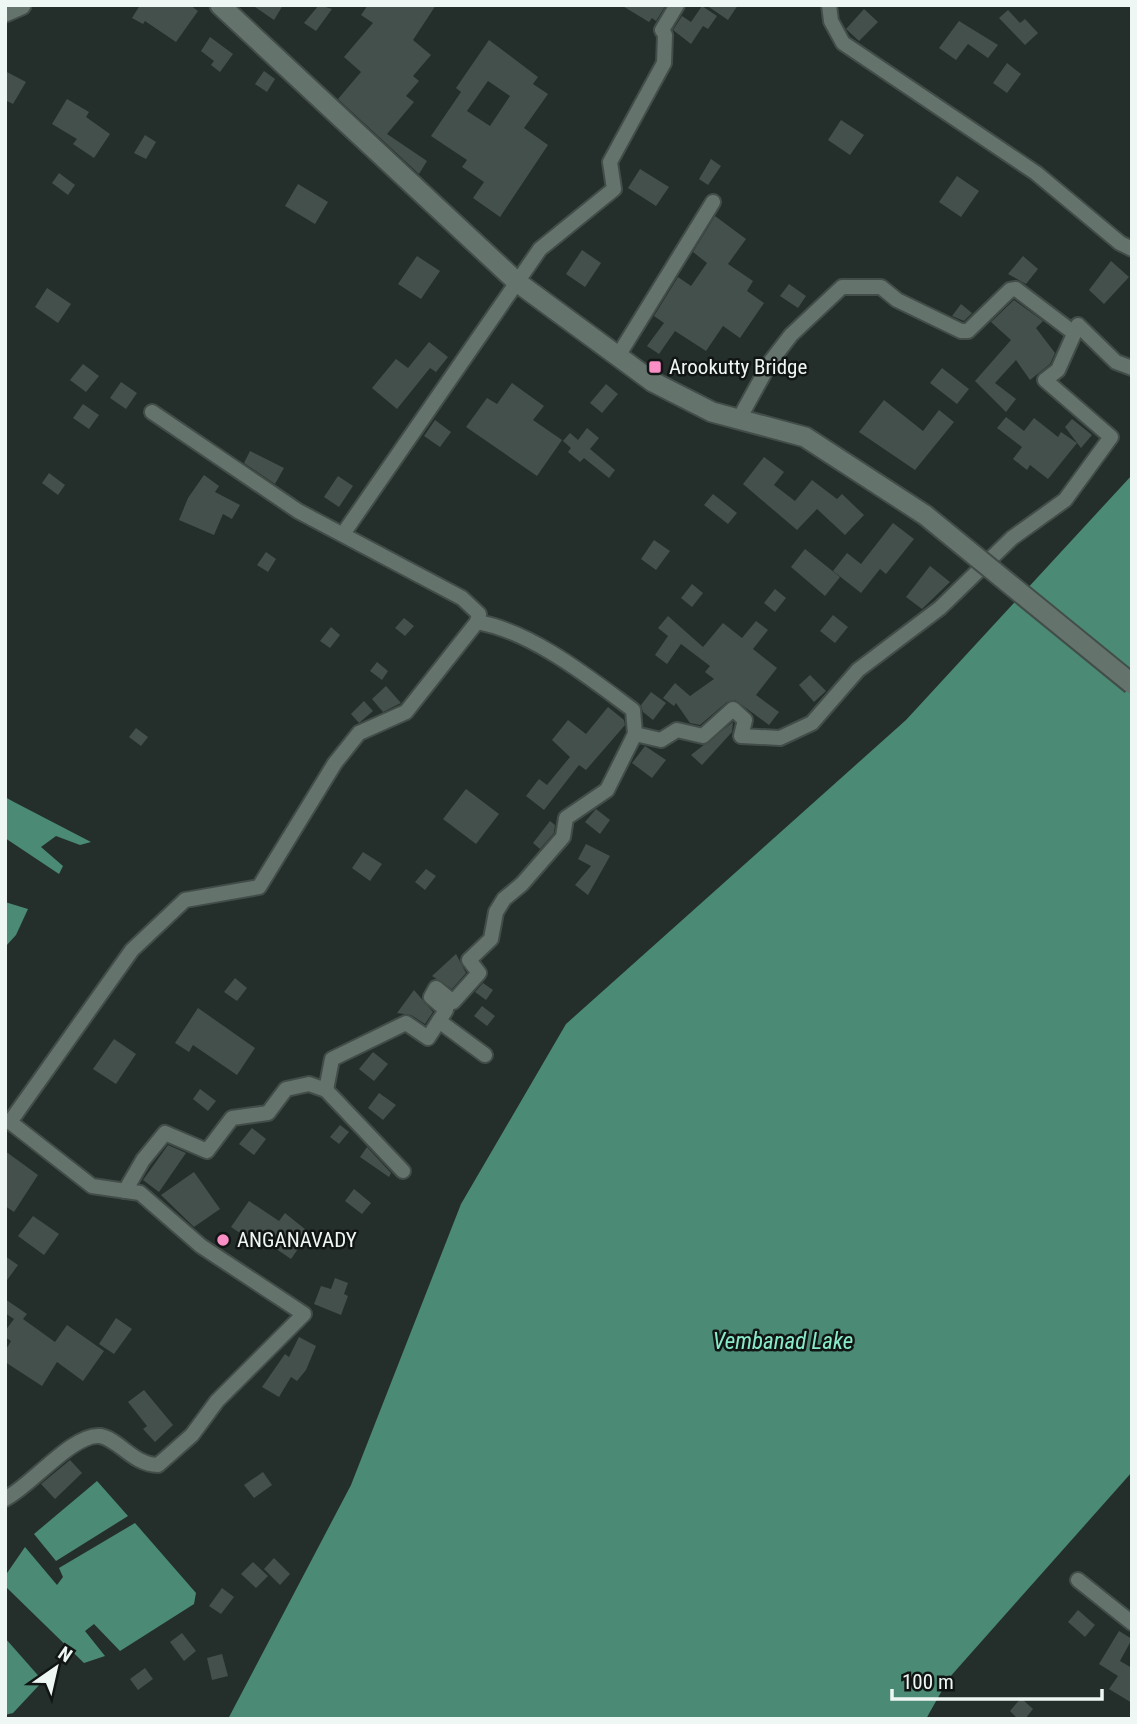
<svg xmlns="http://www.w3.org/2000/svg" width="1137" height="1724" viewBox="0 0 1137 1724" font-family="'Roboto Condensed',sans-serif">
	<rect width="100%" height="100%" fill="#242f2b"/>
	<g fill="#4b8a74">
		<path d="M1132 475V1472L949 1678 926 1719H228L351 1485 461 1204 566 1024 906 720Z"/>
		<path d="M5 797 14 802 91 842 80 845 56 836 41 847 63 866 59 874 5 838Z"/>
		<path d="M5 902 28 909 16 935 5 947Z"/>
		<path d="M97 1481 128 1516 56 1561 34 1534Z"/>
		<path d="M135 1523 196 1593 194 1604 120 1651 94 1624 85 1631 105 1656 84 1663 5 1586V1576L25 1547 57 1585 63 1577 59 1568Z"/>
		<path d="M5 1638 43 1681 13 1713 5 1715Z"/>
	</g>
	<g fill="#44504b" fill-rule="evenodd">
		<path d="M140 5H190L198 11 176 42 145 21 143 24 132 18Z"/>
		<path d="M252 5H283L274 20Z"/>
		<path d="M319 5 332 9 316 31 304 23Z"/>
		<path d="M368 5H436L413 40 431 55 413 76 419 81 406 96 414 102 387 134 427 161 419 174 338 99 361 72 344 57 373 23 361 15Z"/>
		<path d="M621 5H666L656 21 652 18 649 22Z"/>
		<path d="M706 5H738L728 20Z"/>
		<path d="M702 6 717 16 708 29 703 26 691 44 673 30 682 16 691 22Z"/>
		<path d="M864 9 878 22 859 41 846 29Z"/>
		<path d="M1008 10 1020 23 1025 19 1038 33 1025 45 999 18Z"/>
		<path d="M959 21 998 45 988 58 968 44 956 60 939 48Z"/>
		<path d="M210 37 233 54 220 72 211 65 214 61 201 51Z"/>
		<path d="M489 40 538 77 533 84 548 94 524 128 548 145 500 217 473 198 484 182 462 167 467 160 431 136 461 92 456 88ZM488 81 510 96 490 126 467 111Z"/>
		<path d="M1007 63 1021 74 1007 93 993 83Z"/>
		<path d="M5 71 26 82 13 104 5 100Z"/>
		<path d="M264 71 275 79 267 92 255 84Z"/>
		<path d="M67 99 89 112 86 117 110 134 94 158 73 144 77 139 52 124Z"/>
		<path d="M841 120 864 135 850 155 828 140Z"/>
		<path d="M145 135 156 142 146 159 134 153Z"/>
		<path d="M711 159 721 166 708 185 699 179Z"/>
		<path d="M640 169 669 187 656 206 628 188Z"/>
		<path d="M59 173 75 185 68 195 52 183Z"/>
		<path d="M957 176 979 191 961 217 939 202Z"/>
		<path d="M298 184 328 202 315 224 285 206Z"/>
		<path d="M715 216 746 239 728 264 753 281 747 291 764 303 740 338 723 326 706 351 675 331 659 354 647 346 664 323 654 316 678 277 691 286 707 263 693 252Z"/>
		<path d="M582 250 601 263 585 287 566 274Z"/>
		<path d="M417 256 440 271 421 299 398 284Z"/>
		<path d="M1023 256 1038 269 1026 284 1008 274Z"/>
		<path d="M1111 261 1129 277 1104 304 1089 290Z"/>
		<path d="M789 284 806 296 798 308 780 296Z"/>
		<path d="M47 288 71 304 58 323 35 307Z"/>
		<path d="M1014 300 1043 321 1036 328 1055 353 1050 364 1030 380 1016 360 995 383 1016 399 1006 412 975 381 1011 340 991 322Z"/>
		<path d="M961 304 972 313 964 321 952 316Z"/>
		<path d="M429 342 448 357 436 372 430 368 397 409 372 388 396 359 408 368Z"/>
		<path d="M83 364 99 376 86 392 70 380Z"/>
		<path d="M942 368 969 389 957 404 930 383Z"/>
		<path d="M121 382 137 393 126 409 110 398Z"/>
		<path d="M512 383 544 406 533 420 562 440 537 476 466 427 487 398 497 404Z"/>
		<path d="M606 384 618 394 602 413 590 403Z"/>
		<path d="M884 400 923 431 939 410 954 422 915 470 859 432Z"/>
		<path d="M83 404 99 415 89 429 73 418Z"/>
		<path d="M1006 417 1024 431 1034 418 1058 437 1061 432 1077 443 1048 479 1030 465 1027 470 1013 459 1022 447 997 428Z"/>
		<path d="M1072 419 1092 435 1081 448 1065 427Z"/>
		<path d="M435 420 451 432 440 447 424 436Z"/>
		<path d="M587 428 599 438 590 449 615 470 609 478 584 458 580 462 568 452 571 448 563 441 570 433 578 440Z"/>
		<path d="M250 451 284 468 275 484 244 463Z"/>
		<path d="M764 457 784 472 774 485 795 501 812 480 837 499 842 494 864 515 845 535 817 509 797 530 743 484Z"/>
		<path d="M49 473 65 485 58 495 42 483Z"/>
		<path d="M204 475 219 486 215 492 240 505 232 519 223 514 214 535 179 520 188 498Z"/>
		<path d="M338 476 353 486 339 507 324 497Z"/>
		<path d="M713 494 737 513 728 524 704 505Z"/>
		<path d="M893 523 914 539 886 574 880 569 861 593 833 571 847 553 861 564Z"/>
		<path d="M654 540 670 551 656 570 641 559Z"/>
		<path d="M805 549 840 577 825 596 791 567Z"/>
		<path d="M266 552 276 559 268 572 257 565Z"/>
		<path d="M930 566 950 582 922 609 906 597Z"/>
		<path d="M692 584 703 593 692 607 681 598Z"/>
		<path d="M775 589 786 598 775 612 764 603Z"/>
		<path d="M833 615 848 627 835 643 820 631Z"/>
		<path d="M668 616 703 647 723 623 742 638 756 621 768 630 753 649 777 668 756 695 779 712 769 725 735 700 727 702 700 725 690 723 676 703 674 706 663 698 675 683 690 696 714 679 705 672 710 666 681 644 667 664 655 655 668 636 658 628Z"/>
		<path d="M404 618 414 626 405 636 395 628Z"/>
		<path d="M331 627 340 635 330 648 320 641Z"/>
		<path d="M377 662 388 671 382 680 370 671Z"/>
		<path d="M810 675 826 691 814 702 799 685Z"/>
		<path d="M386 686 401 703 383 712 372 699Z"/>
		<path d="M651 692 666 703 653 720 643 712 641 705Z"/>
		<path d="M364 701 373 711 359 723 351 714Z"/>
		<path d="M608 707 624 720 625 725 586 770 579 765 544 810 526 796 539 779 547 785 570 757 552 740 568 720 586 734Z"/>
		<path d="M733 722 732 732 702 765 691 755Z"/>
		<path d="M136 728 148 737 141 746 129 737Z"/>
		<path d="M645 746 666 760 652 778 632 763Z"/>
		<path d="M466 789 499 814 476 844 443 819Z"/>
		<path d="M596 809 610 820 600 834 585 822Z"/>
		<path d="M550 821 555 825 554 833 540 849 533 843Z"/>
		<path d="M586 844 610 856 588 895 575 885 591 866 578 859Z"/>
		<path d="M363 852 382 864 370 881 352 868Z"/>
		<path d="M426 869 436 876 425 890 415 882Z"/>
		<path d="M456 954 466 973 452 989 432 976Z"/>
		<path d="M235 978 247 988 237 1001 224 992Z"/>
		<path d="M483 983 493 990 486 1000 475 992Z"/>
		<path d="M414 990 433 1012 425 1024 411 1015 397 1013Z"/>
		<path d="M482 1006 495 1016 487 1026 474 1016Z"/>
		<path d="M198 1008 255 1048 237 1075 193 1045 189 1052 175 1043Z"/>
		<path d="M114 1039 136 1054 116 1084 93 1069Z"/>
		<path d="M373 1052 388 1064 374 1081 359 1069Z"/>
		<path d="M200 1089 216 1101 208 1111 193 1099Z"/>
		<path d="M379 1093 396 1105 383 1120 368 1108Z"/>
		<path d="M340 1125 349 1132 339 1144 330 1137Z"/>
		<path d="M252 1128 266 1139 254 1155 239 1144Z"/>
		<path d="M168 1145 186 1153 159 1192 143 1180Z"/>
		<path d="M367 1147 391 1173 389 1177 360 1157Z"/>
		<path d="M5 1151 38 1175 14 1212 5 1206Z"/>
		<path d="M194 1172 220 1209 194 1227 161 1195Z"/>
		<path d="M354 1189 371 1203 362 1214 345 1201Z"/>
		<path d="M249 1201 279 1221 285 1213 306 1230 295 1243 300 1246 291 1259 253 1233 249 1239 231 1227Z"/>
		<path d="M33 1216 59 1234 44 1255 18 1236Z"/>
		<path d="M5 1256 18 1265 5 1283Z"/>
		<path d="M335 1278 348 1283 344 1294 348 1296 341 1315 314 1304 321 1286 331 1289Z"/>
		<path d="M5 1299 27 1314 23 1319 55 1342 67 1325 104 1351 83 1381 57 1362 42 1386 5 1362V1351L11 1341 5 1337V1331L14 1319 5 1313Z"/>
		<path d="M116 1318 132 1329 114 1354 99 1344Z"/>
		<path d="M299 1337 316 1346 306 1370 297 1381 291 1377 279 1397 262 1387 285 1354 289 1357Z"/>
		<path d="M144 1390 173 1425 155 1442 143 1429 147 1426 128 1402Z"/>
		<path d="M70 1460 82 1473 55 1499 41 1484Z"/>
		<path d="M263 1472 272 1485 254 1498 244 1485Z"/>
		<path d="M274 1558 290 1574 280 1585 264 1569Z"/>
		<path d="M253 1562 268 1576 256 1588 241 1574Z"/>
		<path d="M222 1588 234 1597 221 1614 209 1606Z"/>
		<path d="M1078 1610 1095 1625 1085 1637 1068 1622Z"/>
		<path d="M1119 1631 1132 1639 1120 1661 1132 1668V1703L1109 1689 1118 1676 1099 1664Z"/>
		<path d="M182 1633 196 1651 184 1661 170 1642Z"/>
		<path d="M222 1654 228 1676 212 1680 207 1658Z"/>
		<path d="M145 1668 153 1679 138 1690 130 1679Z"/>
		<path d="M1021 1698 1033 1709 1025 1719H1018L1010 1711Z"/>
	</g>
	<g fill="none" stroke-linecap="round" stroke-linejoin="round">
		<defs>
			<g id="street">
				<path d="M829 5 831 21 843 43 1036 173 1120 243 1132 249"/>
				<path d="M618 356 713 202"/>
				<path d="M739 419 771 361 791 335 842 287H881L897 300 961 331H968L1010 290 1016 289 1074 333"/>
				<path d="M343 534 540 249 614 189 610 162 664 63 665 35 662 30 677 5"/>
				<path d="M477 622C531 631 590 678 633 710L635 734 661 740 677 730 703 736 733 709 745 720 741 736 780 738 812 723 858 670 940 608 1012 538 1065 500 1111 437 1045 380 1058 370 1078 325 1116 362 1132 368"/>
				<path d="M439 1021 485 1055"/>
				<path d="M326 1090 403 1171"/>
				<path d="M5 1120 10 1122 132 950 185 900 259 887 335 763 359 733 406 712 477 622 479 614 462 598 298 511 152 412"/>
				<path d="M125 1191 143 1160 165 1133 207 1151 232 1118 268 1113 286 1089 309 1084 326 1090 332 1059 406 1023 428 1038 446 1010 431 997 436 988 453 1002 479 973 469 960 491 939 496 912 504 899 522 884 563 837 566 818 607 790 635 734"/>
				<path d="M5 1499C31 1486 73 1433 100 1436 119 1439 133 1465 158 1465L192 1435 217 1401 304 1314 201 1246 140 1193 92 1186 10 1122"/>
				<path d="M1078 1580 1132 1623"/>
			</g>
			<g id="secondary">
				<path d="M220 5 517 282 653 382 712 412 805 437 925 515"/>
				<path d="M5 12 21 5"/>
			</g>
		</defs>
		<use href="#street" stroke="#424d49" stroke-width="18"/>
		<use href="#secondary" stroke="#424d49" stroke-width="23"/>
		<use href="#street" stroke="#65736d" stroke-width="14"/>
		<use href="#secondary" stroke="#65736d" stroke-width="19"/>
		<defs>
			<path id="secondary-bridge" d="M925 515 1132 684"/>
		</defs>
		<use href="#secondary-bridge" stroke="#424d49" stroke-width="23" stroke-linecap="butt"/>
		<use href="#secondary-bridge" stroke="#65736d" stroke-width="19"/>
	</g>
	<g fill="#fa8fc6" stroke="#111614" stroke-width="2.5">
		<rect x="648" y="360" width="14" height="14" rx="3.5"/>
		<circle cx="223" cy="1240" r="7"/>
	</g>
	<g text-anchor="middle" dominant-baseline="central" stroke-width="5" stroke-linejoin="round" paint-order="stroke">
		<g font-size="21" fill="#eff7f4" stroke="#111614" text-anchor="start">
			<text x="669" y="367">Arookutty Bridge</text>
			<text x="237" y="1240">ANGANAVADY</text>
		</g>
		<g font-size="23" font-style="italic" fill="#89ebc8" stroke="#111614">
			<text x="783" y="1341">Vembanad Lake</text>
		</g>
	</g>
	<rect width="1137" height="1724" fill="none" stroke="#eff7f4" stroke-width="14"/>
	<g transform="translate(56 1668) rotate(34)" stroke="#111614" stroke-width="5" paint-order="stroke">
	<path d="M0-5L12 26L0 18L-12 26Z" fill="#eff7f4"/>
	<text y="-10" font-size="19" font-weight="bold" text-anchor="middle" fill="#eff7f4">N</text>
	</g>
	<path d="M892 1689v10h210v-10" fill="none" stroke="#eff7f4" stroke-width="3.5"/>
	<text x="902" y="1689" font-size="21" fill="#eff7f4" stroke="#111614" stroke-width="5" paint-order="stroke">100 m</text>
</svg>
